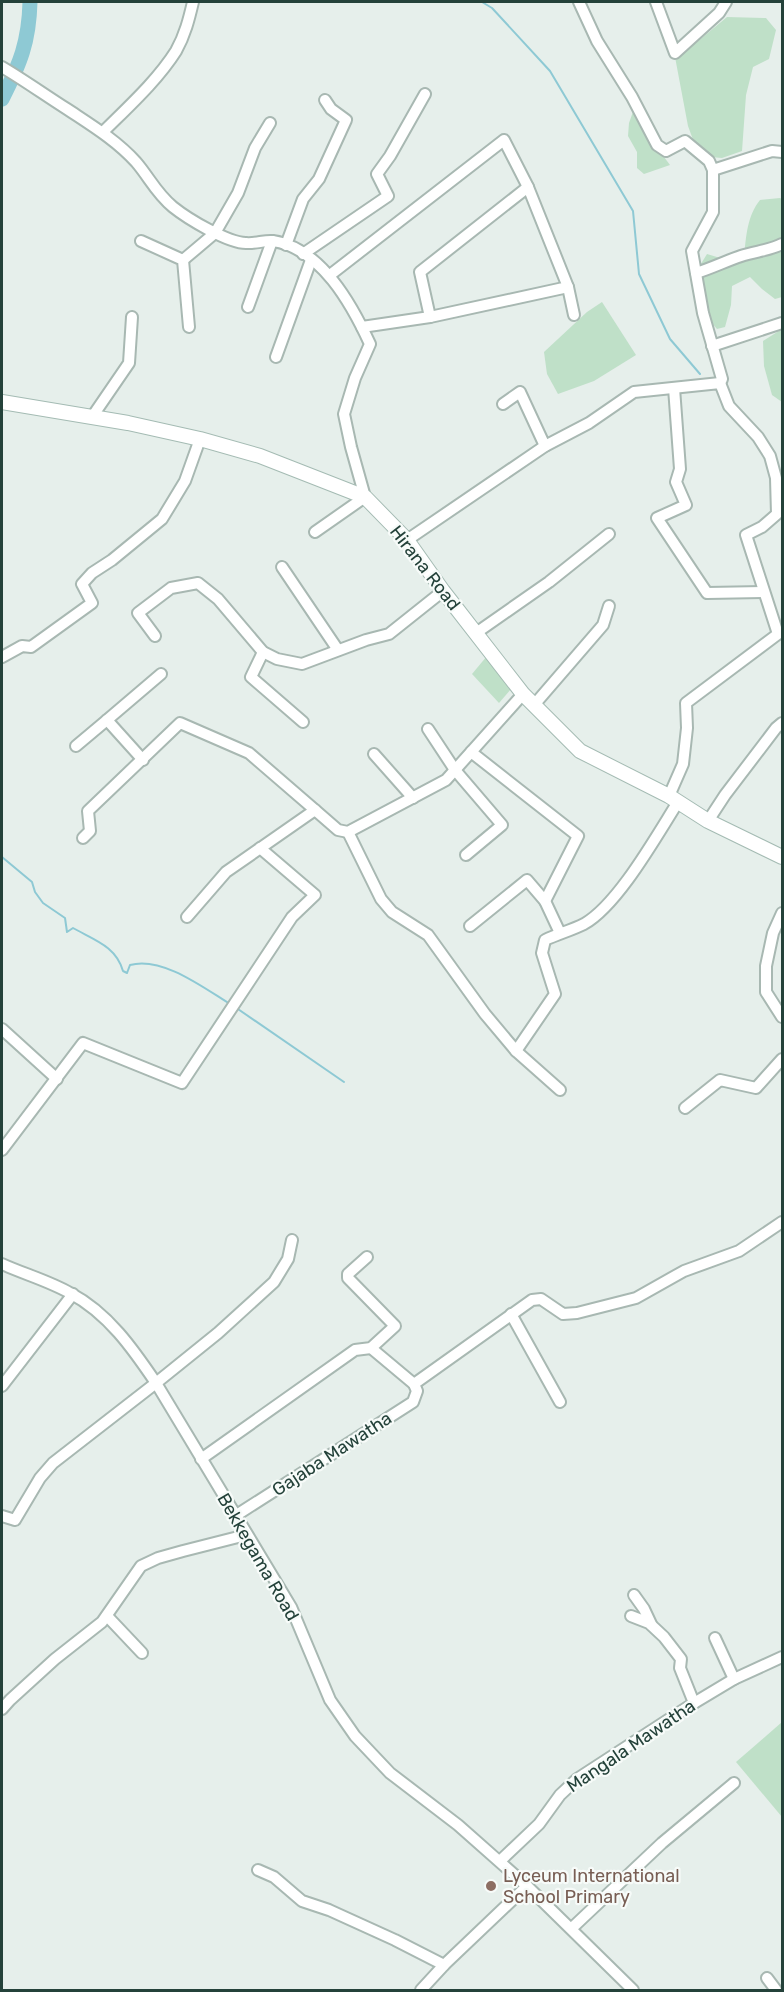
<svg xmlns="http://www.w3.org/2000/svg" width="784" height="1992" viewBox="0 0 784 1992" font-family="Rubik,sans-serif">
	<rect width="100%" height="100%" fill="#e6efeb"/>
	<g fill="#bfe0c8">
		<path d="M727 17 766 18 776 30 769 59 753 67 746 95 742 151 722 158 699 156 688 126 675 57 697 42Z"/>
		<path d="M634 109 658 149 670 165 644 174 637 168V152L628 136 629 123Z"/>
		<path d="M780 198 782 199V297L775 299 762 289 750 277 732 286 731 305 725 327 717 329 710 321 699 267 707 254 730 261 744 258C746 237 747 216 760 200Z"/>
		<path d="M602 302 636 355 594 381 558 394 547 374 544 352 587 312Z"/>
		<path d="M782 329V402L772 395 764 366 763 341Z"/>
		<path d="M487 656 511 689 499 703 472 674Z"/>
		<path d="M782 1722V1817L736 1762Z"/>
	</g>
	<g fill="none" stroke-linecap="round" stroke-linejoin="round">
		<g stroke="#8ec9d4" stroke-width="2">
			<path d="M482 2 492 8 550 71 633 211 639 274 670 339 700 374"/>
			<path d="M2 857 32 882 35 892 43 903 65 918 67 932 73 928C94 940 116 946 123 971L127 973 130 965C162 956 204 988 230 1004"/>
			<path d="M235 1007 344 1082"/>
		</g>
		<path stroke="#8ec9d4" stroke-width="15" d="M2 99C20 64 29 42 30 2"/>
		<defs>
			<g id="street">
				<path d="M579 2 597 41 632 97 657 145 666 151 685 141 709 161 713 170V212L692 251 703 313 722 379 720 383"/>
				<path d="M656 2 675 53 719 13 726 2"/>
				<path d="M2 67C24 80 45 95 67 109 91 125 116 140 136 162 149 177 156 193 173 207 188 219 228 243 246 243 255 244 265 240 273 241 321 248 352 305 370 344L355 378 344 414 351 447 365 497 315 532"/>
				<path d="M103 132C128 107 157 81 176 51 185 35 189 19 193 2"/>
				<path d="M713 170 772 151 782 152"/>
				<path d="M141 241 183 260 189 327"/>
				<path d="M286 245 303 199 319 179 346 120 331 109 325 100"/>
				<path d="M303 254 388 196 377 174 390 156 425 94"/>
				<path d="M183 260 215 233 238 193 255 148 270 123"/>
				<path d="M696 273C712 268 726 261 741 256 755 251 769 251 782 244"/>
				<path d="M330 275 504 140 528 187 568 287 430 317 362 327"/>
				<path d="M568 287 574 315"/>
				<path d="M248 307 272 241"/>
				<path d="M430 317 420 272 528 187"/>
				<path d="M712 346 782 323"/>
				<path d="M276 357 311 260"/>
				<path d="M674 388 680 469 676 482 686 505 657 518 707 593 763 592"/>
				<path d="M503 404 520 392 545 446"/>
				<path d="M92 417 129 363 132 317"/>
				<path d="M407 540 545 446 589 423 634 392 720 383 729 406 758 437 770 456 776 478 777 514 762 527 746 535 778 634 686 703 687 728 683 764 669 796"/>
				<path d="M282 567 338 650"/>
				<path d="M476 633 549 582 609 534"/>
				<path d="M155 636 138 613 171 588 198 583 218 599 263 652 277 659 302 664 366 640 389 634 443 591"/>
				<path d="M263 652 251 677 303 722"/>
				<path d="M2 657 22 646 31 647 92 603 82 584 92 573 112 560 162 519 185 481 200 439"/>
				<path d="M534 705 603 625 609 606"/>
				<path d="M428 729 455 770 502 825 466 855"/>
				<path d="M76 746 107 720"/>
				<path d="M471 752 578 836 545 901"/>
				<path d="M374 754 413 798"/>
				<path d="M143 760 107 720 161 674"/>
				<path d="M708 821 725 795 776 728 782 723"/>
				<path d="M348 832 381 899 392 912 428 935 485 1014 516 1051 555 994 542 953 545 940C558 934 572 930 584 924 618 905 657 835 678 802"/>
				<path d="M83 838 90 831 88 811 180 723 249 753 315 810"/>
				<path d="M782 913 773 933 766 966V992L782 1017"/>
				<path d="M187 917 226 872 315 810 338 830 348 832 446 780 523 694"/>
				<path d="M470 926 527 880 545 901 560 933"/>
				<path d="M2 1029 57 1079"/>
				<path d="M516 1051 560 1090"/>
				<path d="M685 1108 720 1080 756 1088 782 1059"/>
				<path d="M2 1150 83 1043 182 1083 292 917 315 895 260 848"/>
				<path d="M2 1264C24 1274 49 1281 70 1293 108 1313 133 1349 156 1383L291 1607 330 1700 355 1736 390 1773 458 1825 527 1886 633 1990"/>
				<path d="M511 1314 560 1402"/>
				<path d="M414 1384 532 1300 541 1299 563 1314 577 1313 636 1298 684 1271 739 1251 782 1222"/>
				<path d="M2 1386 73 1294"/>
				<path d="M201 1459 355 1350 371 1348 395 1326 348 1278V1274L367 1257"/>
				<path d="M2 1516 15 1520 40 1478 53 1463 156 1383 218 1333 274 1282 288 1259 292 1240"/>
				<path d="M235 1516 413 1402 417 1391 414 1384 371 1348"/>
				<path d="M634 1595 644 1609 651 1624"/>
				<path d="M107 1616 142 1653"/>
				<path d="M631 1616 649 1623 664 1637 681 1659 680 1668 694 1703"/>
				<path d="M715 1638 734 1679"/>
				<path d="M2 1709 10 1700 55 1659 102 1622 141 1566 158 1558 183 1551 246 1535"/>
				<path d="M500 1861 539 1824 560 1795 577 1779 694 1703 734 1679 782 1657"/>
				<path d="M258 1870 274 1877 302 1901 329 1910 395 1940 444 1965"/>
				<path d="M572 1928 662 1843 734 1783"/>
				<path d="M767 1978 776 1990"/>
				<path d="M421 1990 444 1965 527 1886"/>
			</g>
			<path id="secondary" d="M2 402 128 423 200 439 260 456 365 497 407 540 443 591 523 694 580 751 669 796 708 821 782 857"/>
		</defs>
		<use href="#street" stroke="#a8b8b2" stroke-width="14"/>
		<use href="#secondary" stroke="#a4bbb3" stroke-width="16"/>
		<use href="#street" stroke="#fff" stroke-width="10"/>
		<use href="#secondary" stroke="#fff" stroke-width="14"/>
	</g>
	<circle fill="#8d6e63" stroke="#f7fbf9" stroke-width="2" cx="491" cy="1886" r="6"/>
	<g text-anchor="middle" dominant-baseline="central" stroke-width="4.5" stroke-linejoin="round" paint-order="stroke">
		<g font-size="18" fill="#24423a" stroke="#f7fbf9">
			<text transform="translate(425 568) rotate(52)">Hirana Road</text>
			<text transform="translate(332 1454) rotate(-33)">Gajaba Mawatha</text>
			<text transform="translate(258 1557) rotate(60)">Bekkegama Road</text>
			<text transform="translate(631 1746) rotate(-34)">Mangala Mawatha</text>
		</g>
		<g font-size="18" fill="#785e54" stroke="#f7fbf9" text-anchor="start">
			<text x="503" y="1876">Lyceum International<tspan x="503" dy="21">School Primary</tspan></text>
		</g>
	</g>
	<rect width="784" height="1992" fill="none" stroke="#24423a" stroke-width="6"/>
</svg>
